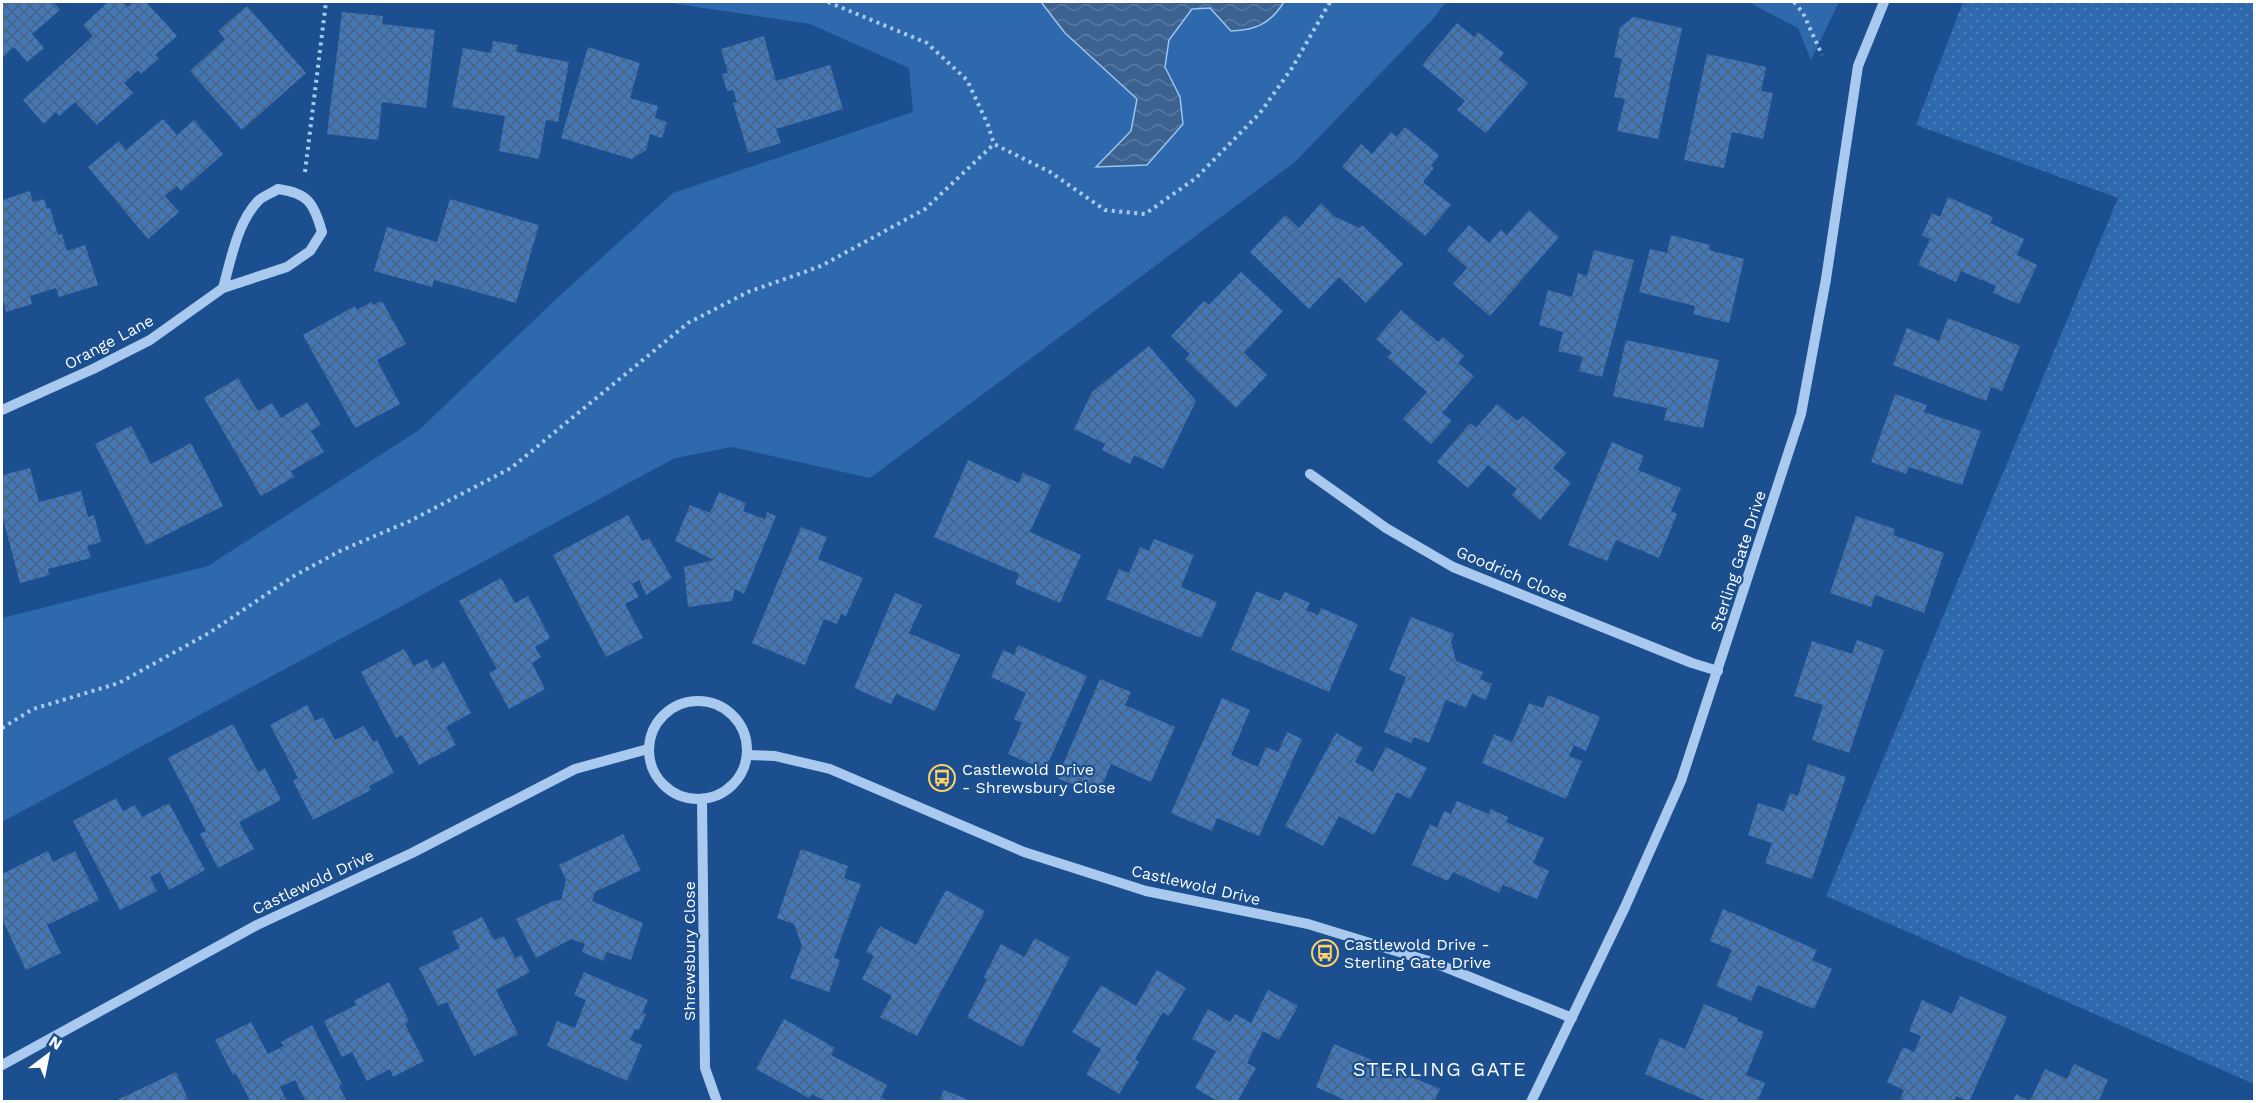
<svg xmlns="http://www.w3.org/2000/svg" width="2256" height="1103" viewBox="0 0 2256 1103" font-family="'Work Sans',sans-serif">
	<defs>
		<pattern id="grass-dots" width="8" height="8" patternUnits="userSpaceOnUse" patternTransform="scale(1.5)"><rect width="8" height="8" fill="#2e69ad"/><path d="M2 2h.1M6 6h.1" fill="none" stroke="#4d80b9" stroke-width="1.8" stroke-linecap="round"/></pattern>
		<pattern id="water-waves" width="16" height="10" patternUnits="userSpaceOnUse" patternTransform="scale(1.5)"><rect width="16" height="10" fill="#3c6290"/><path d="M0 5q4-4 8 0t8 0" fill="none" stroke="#597aa1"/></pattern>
		<pattern id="building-cross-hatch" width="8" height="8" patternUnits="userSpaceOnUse" patternTransform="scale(1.5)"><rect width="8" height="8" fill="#4478b7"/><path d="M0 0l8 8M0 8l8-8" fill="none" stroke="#486282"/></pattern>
	</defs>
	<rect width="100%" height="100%" fill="#1b4f8f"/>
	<path fill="url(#grass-dots)" d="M1963 2H2254V1084L1826 896 2118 198 1916 125Z"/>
	<g fill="#2e69ad">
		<path d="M664 2H1446L1432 20 1295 162 870 478 732 447 675 458 2 822V618L208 566 419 430 554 301 673 193 913 112 909 68 810 24Z"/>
		<path d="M1748 2H1839L1811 60 1798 28Z"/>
	</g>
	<path fill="url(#water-waves)" stroke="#9cc4f0" stroke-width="1.5" d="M1041 2H1284C1270 24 1256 30 1231 31L1210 8 1192 9 1169 40 1165 67 1180 97 1183 124 1147 165 1096 167 1131 131 1137 99 1065 33Z"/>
	<g fill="url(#building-cross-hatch)">
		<path d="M2 2H53L60 10 32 34 44 48 27 62 14 47 2 58Z"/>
		<path d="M108 2H123L128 7 134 2H146L177 36 155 55 159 59 141 74 138 70 124 83 133 93 97 125 75 102 59 116 56 112 44 124 23 100 93 36 83 25Z"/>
		<path d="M247 6 306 73 242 130 190 71 225 39 218 31Z"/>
		<path d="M342 12 383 16 382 24 435 30 426 108 382 102 378 140 327 134Z"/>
		<path d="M1633 17 1682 28 1658 139 1617 131 1625 99 1614 97 1622 59 1614 57 1620 28Z"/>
		<path d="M1457 23 1474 37 1478 32 1504 53 1499 59 1528 83 1486 133 1457 110 1465 101 1422 65Z"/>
		<path d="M764 36 776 81 830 65 843 109 776 129 781 143 748 153 733 103 737 102 733 90 727 91 722 74 728 73 721 49Z"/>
		<path d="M493 41 518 45 516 52 569 62 558 122 546 120 539 159 499 151 505 116 452 107 463 48 491 53Z"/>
		<path d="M588 47 640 63 630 98 658 106 655 118 667 122 662 138 650 134 646 150 632 159 561 138Z"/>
		<path d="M1707 54 1766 67 1761 91 1773 93 1763 139 1732 132 1724 168 1684 160Z"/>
		<path d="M163 119 177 135 194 120 223 154 181 191 177 186 165 196 179 212 148 239 88 167 119 141 126 150Z"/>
		<path d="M1405 127 1439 155 1431 166 1434 168 1423 182 1451 205 1425 236 1342 167 1361 144 1372 154 1391 132 1397 137Z"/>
		<path d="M30 191 33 202 44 199 47 209 50 208 58 235 62 234 67 251 85 245 98 285 59 297 56 288 30 296 32 304 6 312 2 296V200Z"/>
		<path d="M1948 197 1993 217 1990 223 2024 239 2017 255 2037 265 2019 304 1993 293 1996 286 1961 271 1956 282 1918 265 1930 239 1922 235 1932 213 1940 217Z"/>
		<path d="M450 199 539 225 516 303 434 280 432 287 374 271 387 227 437 242Z"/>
		<path d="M1321 203 1335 217 1360 228 1362 225 1403 264 1366 303 1339 277 1309 309 1250 252 1285 215 1299 228Z"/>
		<path d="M1529 210 1559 237 1490 316 1453 284 1467 268 1447 250 1469 225 1489 243 1501 230 1507 235Z"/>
		<path d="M1671 235 1710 245 1709 250 1744 259 1729 323 1693 314 1695 306 1639 292 1650 249 1667 253Z"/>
		<path d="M1594 250 1634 260 1602 377 1579 371 1583 357 1558 351 1563 332 1539 325 1548 290 1572 297 1578 273 1587 276Z"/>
		<path d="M1241 272 1283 311 1244 353 1267 375 1236 408 1185 359 1190 354 1171 336 1204 301 1209 305Z"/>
		<path d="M382 301 406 344 377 360 400 404 355 428 303 335 355 306 357 310 371 302 373 305Z"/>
		<path d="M1401 310 1438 342 1443 337 1464 356 1458 363 1474 376 1442 413 1452 421 1431 444 1403 419 1427 392 1387 357 1392 353 1376 339Z"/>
		<path d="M1948 318 2020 346 2002 391 1991 387 1986 401 1893 365 1907 328 1939 341Z"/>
		<path d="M1626 340 1719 360 1703 428 1664 420 1667 408 1613 396Z"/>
		<path d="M1149 346 1196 401 1163 469 1134 455 1130 464 1102 450 1105 444 1074 429 1092 392Z"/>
		<path d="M238 378 258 411 272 403 281 418 307 402 321 425 311 431 324 452 291 471 294 477 261 496 204 398Z"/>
		<path d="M1895 394 1927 405 1924 412 1981 431 1962 485 1909 467 1906 474 1871 462Z"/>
		<path d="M1497 404 1517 421 1523 416 1566 453 1553 468 1571 483 1540 520 1512 495 1517 489 1488 465 1468 488 1437 462 1470 423 1476 428Z"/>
		<path d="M131 426 151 464 191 443 223 506 146 545 95 444Z"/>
		<path d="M1612 442 1644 456 1638 470 1681 488 1671 511 1677 514 1659 558 1616 540 1607 561 1568 545Z"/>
		<path d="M968 460 1019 483 1023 473 1051 485 1030 532 1081 555 1060 603 1015 584 1019 574 934 537Z"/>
		<path d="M30 468 39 502 81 491 88 517 94 515 101 542 87 546 91 558 48 569 49 575 20 583 2 515V475Z"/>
		<path d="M719 492 746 503 743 511 765 519 767 512 776 516 744 594 735 589 732 601 688 607 684 567 714 560 675 541 690 505 710 513Z"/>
		<path d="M628 515 642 541 649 538 672 578 646 595 639 580 632 584 639 597 625 604 643 638 606 657 553 555Z"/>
		<path d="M1856 516 1895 529 1893 535 1944 553 1924 613 1875 595 1871 607 1830 593Z"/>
		<path d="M801 527 827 537 818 559 863 578 846 616 841 614 837 624 824 619 805 665 752 643Z"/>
		<path d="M1154 539 1194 555 1181 587 1217 602 1201 638 1106 599 1119 569 1129 573 1140 547 1149 551Z"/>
		<path d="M501 578 515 603 528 596 550 638 535 647 541 657 532 663 545 689 509 709 489 673 497 669 459 601Z"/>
		<path d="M1256 591 1280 601 1285 592 1310 603 1306 610 1318 615 1321 608 1358 624 1329 692 1231 650Z"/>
		<path d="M895 593 922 605 909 633 960 655 935 711 896 694 891 704 854 688Z"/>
		<path d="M1411 617 1454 634 1451 642 1456 661 1483 672 1480 679 1492 684 1486 700 1472 694 1466 708 1446 700 1429 743 1414 737 1411 743 1384 732 1406 677 1389 670Z"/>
		<path d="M1857 640 1884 650 1849 753 1812 740 1823 705 1794 696 1812 641 1852 654Z"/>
		<path d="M1018 645 1087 676 1045 770 1008 754 1022 723 1014 719 1026 693 991 677 1003 650 1014 655Z"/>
		<path d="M404 649 414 666 427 659 432 669 444 662 471 713 446 727 456 745 419 765 402 735 396 738 361 672Z"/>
		<path d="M1100 679 1131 692 1125 705 1175 727 1151 782 1111 764 1098 795 1057 778Z"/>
		<path d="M1548 695 1600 717 1586 751 1574 745 1569 756 1582 761 1566 799 1482 763 1494 734 1512 742 1529 703 1543 708Z"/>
		<path d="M1222 698 1250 710 1231 755 1258 767 1266 747 1278 752 1287 732 1302 739 1259 836 1217 818 1212 831 1171 813Z"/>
		<path d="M307 705 315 721 323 717 335 740 364 726 373 742 377 740 394 773 369 786 371 790 313 820 293 781 298 778 270 725Z"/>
		<path d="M233 724 258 772 265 768 281 800 239 822 254 849 218 868 200 834 206 831 168 758Z"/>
		<path d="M1336 733 1363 748 1355 762 1373 772 1386 747 1427 768 1410 799 1397 792 1374 835 1339 816 1323 846 1285 826Z"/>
		<path d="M1808 764 1846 777 1812 879 1765 863 1772 843 1748 835 1758 803 1784 811 1790 793 1798 796Z"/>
		<path d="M116 798 123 811 135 805 142 817 169 803 205 870 169 890 160 872 150 877 157 891 120 910 73 821Z"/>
		<path d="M1457 801 1489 814 1491 809 1508 817 1506 822 1544 838 1533 863 1549 871 1537 899 1503 885 1499 893 1453 872 1448 881 1412 865 1430 824 1437 828 1444 811 1451 814Z"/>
		<path d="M623 834 641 870 595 892 592 901 643 923 631 960 607 952 603 961 582 952 585 944 571 939 536 958 516 919 553 901 561 900 566 880 559 865Z"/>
		<path d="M801 849 848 866 844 878 861 884 834 958 840 960 829 992 790 978 802 946 794 924 777 918Z"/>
		<path d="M48 851 53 862 75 851 99 900 47 925 61 953 26 970 2 919V874Z"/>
		<path d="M946 890 985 911 917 1036 880 1017 892 996 862 979 874 956 866 952 880 926 916 945Z"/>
		<path d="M1723 909 1817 950 1812 960 1832 969 1814 1009 1758 985 1751 1001 1716 986 1732 950 1710 941Z"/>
		<path d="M482 917 494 940 504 936 515 958 521 955 530 972 496 990 518 1034 474 1056 447 1002 438 1006 419 968 460 948 452 932Z"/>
		<path d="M1035 938 1070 958 1022 1047 967 1017 987 979 984 977 1001 944 1024 957Z"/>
		<path d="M1157 970 1186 988 1169 1016 1163 1012 1135 1059 1139 1062 1119 1094 1086 1074 1101 1049 1072 1032 1101 985 1136 1006Z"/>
		<path d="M584 972 648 1000 642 1013 646 1014 639 1030 635 1029 630 1040 642 1045 627 1081 547 1046 557 1021 575 1028 586 1000 574 995Z"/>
		<path d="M389 982 409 1021 405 1024 424 1061 393 1077 390 1069 367 1081 352 1052 342 1057 324 1021 356 1005 354 1001Z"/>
		<path d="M1268 990 1298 1006 1279 1040 1263 1031 1247 1063 1256 1068 1237 1102H1219L1195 1088 1216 1051 1192 1039 1208 1009 1230 1022 1235 1014 1251 1023Z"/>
		<path d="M1960 996 2007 1017 1969 1102 1956 1096 1954 1102H1899L1904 1090 1887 1082 1903 1047 1914 1052 1921 1036 1909 1031 1922 1000 1952 1014Z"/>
		<path d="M1704 1004 1738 1018 1737 1021 1764 1032 1746 1075 1765 1083 1757 1102H1710L1645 1074 1660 1038 1685 1049Z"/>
		<path d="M784 1019 835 1048 831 1055 887 1085 881 1097 890 1102H827L812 1094 809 1098 756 1069Z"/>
		<path d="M251 1022 268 1054 284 1046 281 1042 312 1025 342 1084 339 1086 347 1102H306L295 1080 280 1087 287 1102H251L236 1074 233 1075 215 1040Z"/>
		<path d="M1334 1044 1440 1089 1434 1102H1349L1316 1087Z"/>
		<path d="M2074 1064 2108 1080 2098 1102H2013L2016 1094 2030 1101 2045 1069 2067 1079Z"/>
		<path d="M176 1072 189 1102H113Z"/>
		<path d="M944 1090 971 1101V1102H939Z"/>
	</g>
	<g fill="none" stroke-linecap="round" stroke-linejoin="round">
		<g stroke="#a9c9ee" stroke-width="4" stroke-dasharray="3 4.5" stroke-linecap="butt">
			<path d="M828 2 927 43 967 80 988 125 994 144 1050 172 1105 210 1145 214 1196 178 1260 113 1292 68 1330 2"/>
			<path d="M1794 2 1803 13 1822 55"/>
			<path d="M305 172 326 2"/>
			<path d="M2 728 33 709 119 683 209 633 292 577 342 550 410 521 511 468 688 323 748 292 821 266 925 209 994 144"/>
		</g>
		<g stroke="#a9c9ee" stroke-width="10">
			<path d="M2 410 93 369 150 340 223 288 287 267 310 251 322 232C314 203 308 193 278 189 272 193 263 196 258 201 237 223 231 260 223 288"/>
			<path d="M1310 474 1386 528 1453 567 1692 663 1718 671"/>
			<circle cx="698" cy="750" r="49"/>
			<path d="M747 755 775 756 830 769 1024 852 1146 891 1308 924 1435 963 1572 1018"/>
			<path d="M702 799 705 1068 717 1102"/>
			<path d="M2 1065 257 925 412 853 575 769 648 749"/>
			<path d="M1531 1102 1625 907 1681 781 1801 414 1826 279 1858 66 1884 2"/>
		</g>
	</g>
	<defs>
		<symbol id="bus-ring" viewBox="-11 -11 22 22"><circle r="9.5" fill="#1b4f8f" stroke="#ffd166" stroke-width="1.5"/><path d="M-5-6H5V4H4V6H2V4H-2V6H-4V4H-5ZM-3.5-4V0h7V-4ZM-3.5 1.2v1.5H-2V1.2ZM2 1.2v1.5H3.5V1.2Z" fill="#ffd166"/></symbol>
	</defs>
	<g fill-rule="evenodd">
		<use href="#bus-ring" x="927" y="763" width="30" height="30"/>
		<use href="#bus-ring" x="1310" y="938" width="30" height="30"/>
	</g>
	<g text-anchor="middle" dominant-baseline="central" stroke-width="4.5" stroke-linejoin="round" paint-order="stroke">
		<g font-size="16" fill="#fff" stroke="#1b4f8f">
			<text transform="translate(109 342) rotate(-28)">Orange Lane</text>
			<text transform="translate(1738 561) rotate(-72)">Sterling Gate Drive</text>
			<text transform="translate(1512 574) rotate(23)">Goodrich Close</text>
			<text transform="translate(313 882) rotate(-25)">Castlewold Drive</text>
			<text transform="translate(1196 885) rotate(13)">Castlewold Drive</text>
			<text transform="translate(689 951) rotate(-90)">Shrewsbury Close</text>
		</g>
		<g font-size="16" fill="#fff" stroke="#1b4f8f" text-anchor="start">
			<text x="962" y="769">Castlewold Drive<tspan x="962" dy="18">- Shrewsbury Close</tspan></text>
			<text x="1344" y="944">Castlewold Drive -<tspan x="1344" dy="18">Sterling Gate Drive</tspan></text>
		</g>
		<g font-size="20" letter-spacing="1.5" fill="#fff" stroke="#1b4f8f">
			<text x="1440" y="1069">STERLING GATE</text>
		</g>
	</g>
	<rect width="2256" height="1103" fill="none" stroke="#ffffff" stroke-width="6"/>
	<g transform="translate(48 1055) rotate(32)" stroke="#1b4f8f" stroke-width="4.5" paint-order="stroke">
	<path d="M0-4.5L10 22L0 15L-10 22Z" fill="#ffffff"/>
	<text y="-9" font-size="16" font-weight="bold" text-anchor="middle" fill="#ffffff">N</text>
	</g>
</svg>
